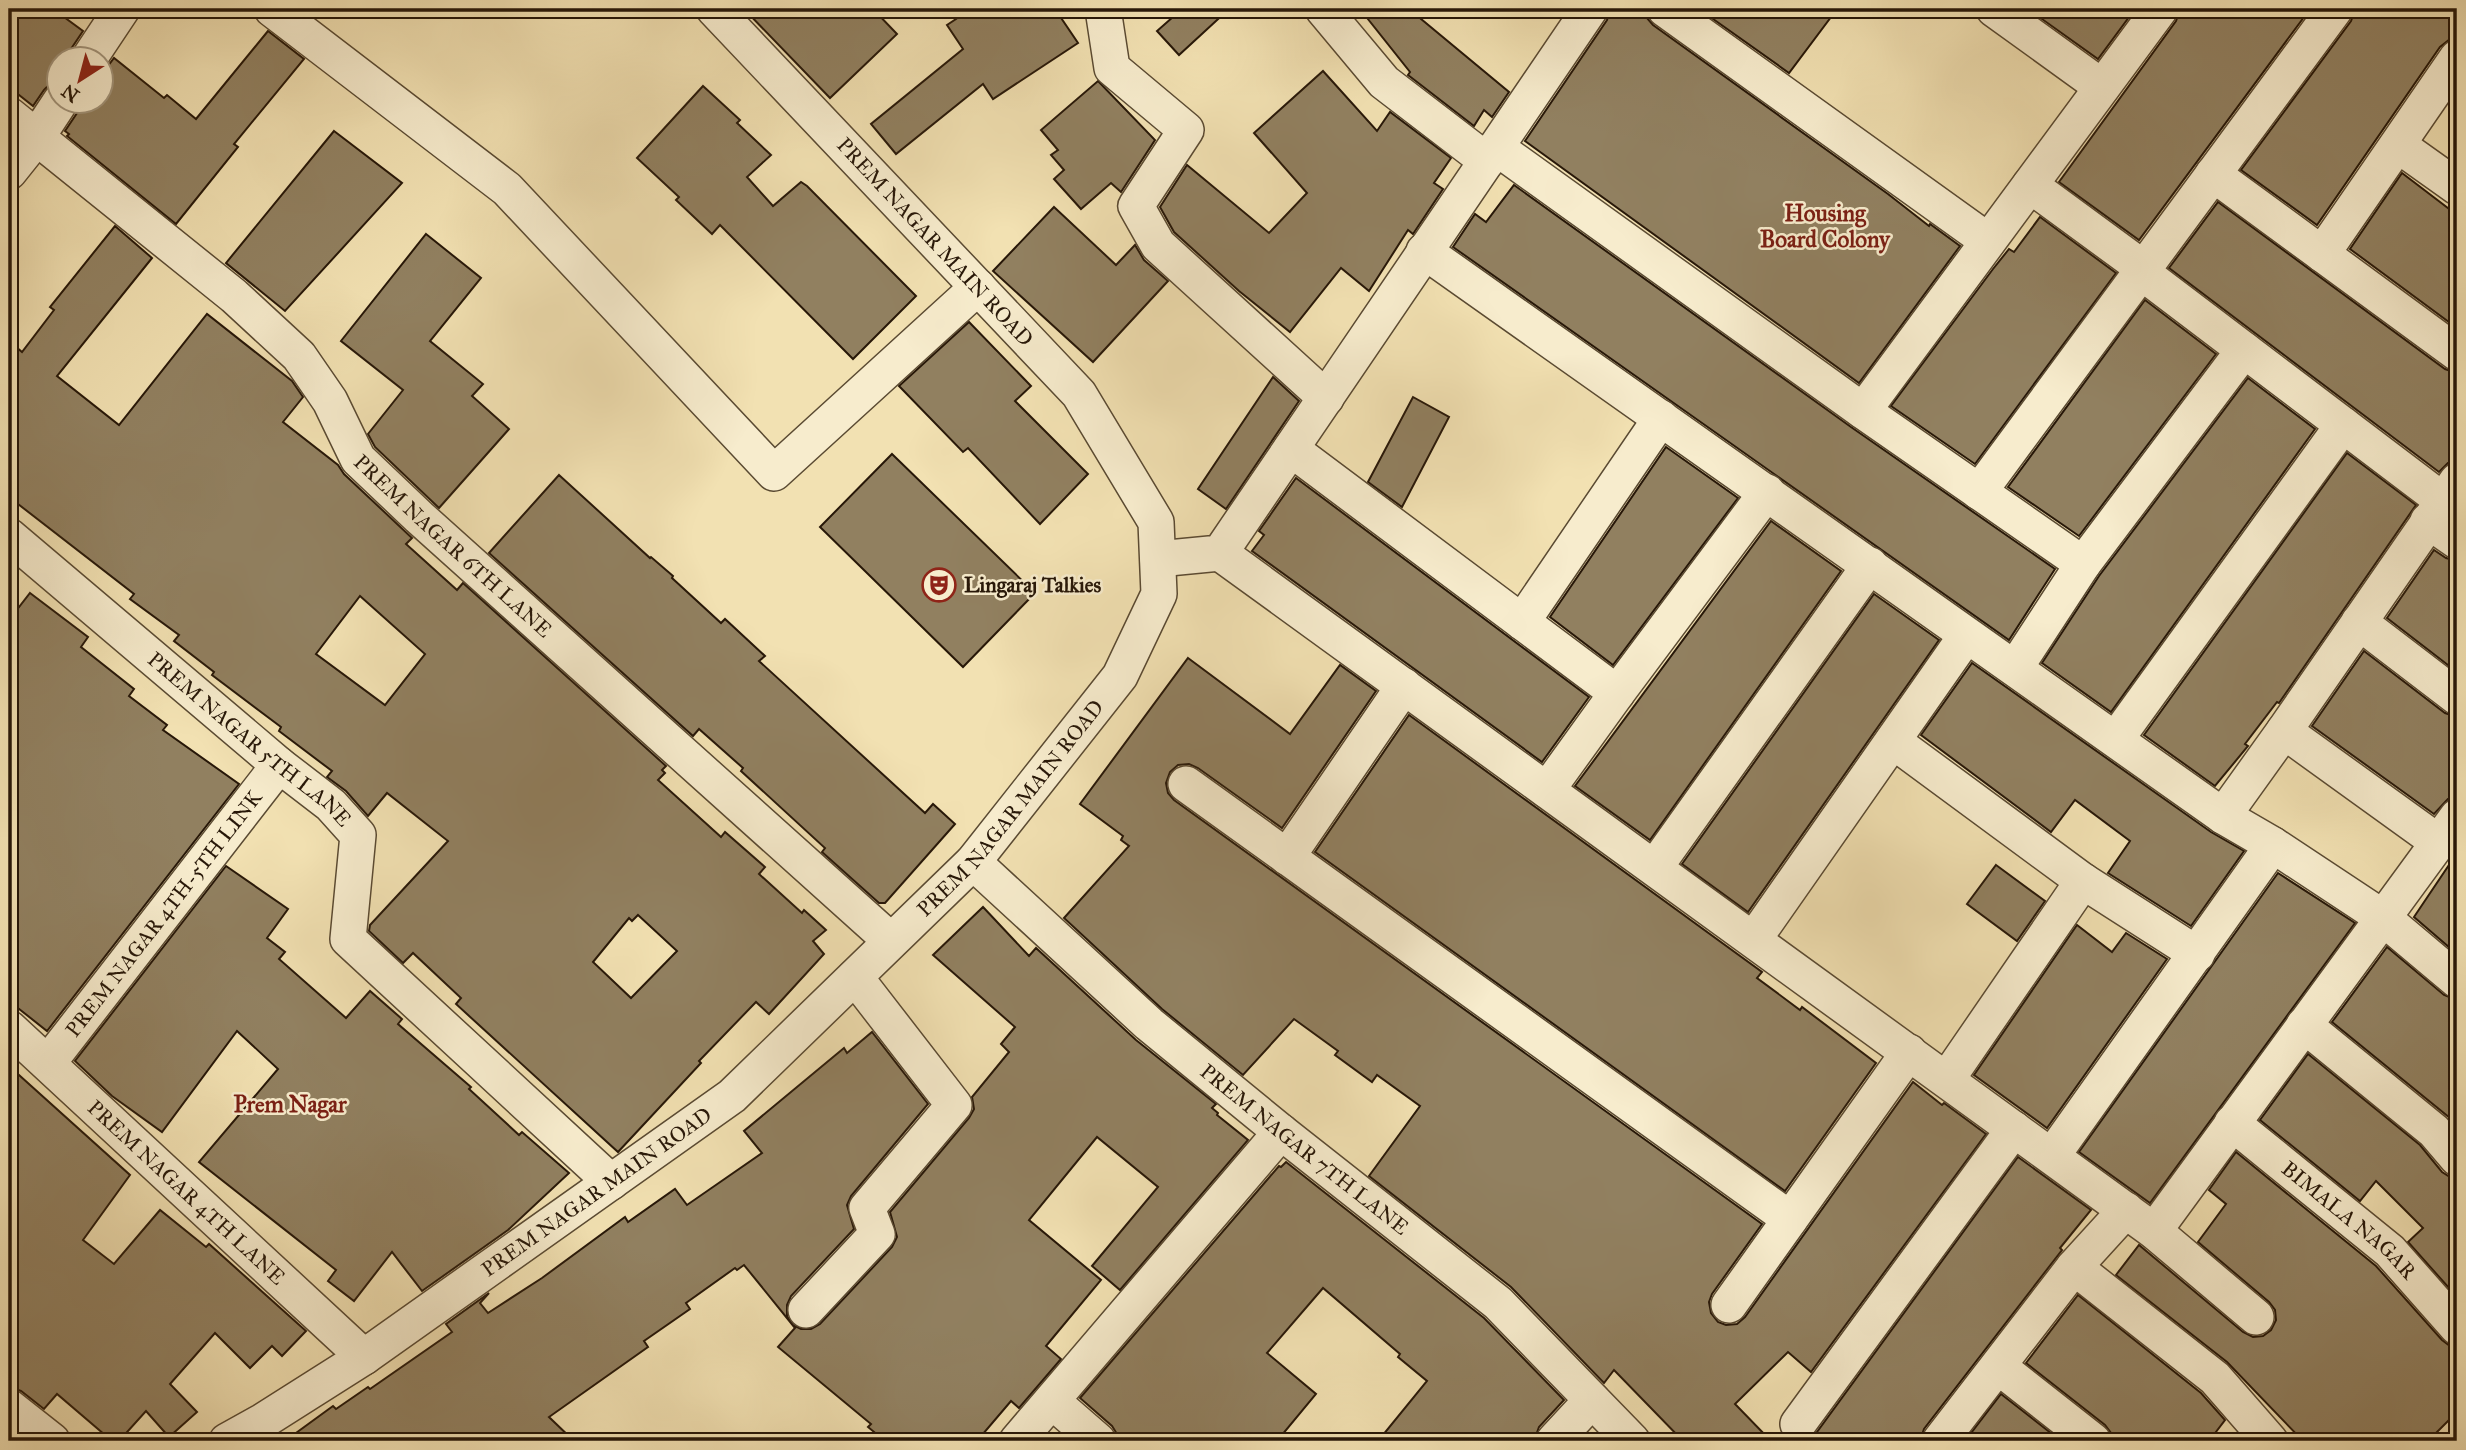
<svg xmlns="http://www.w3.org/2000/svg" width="2466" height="1450" viewBox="0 0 2466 1450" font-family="'IM FELL Great Primer',serif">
	<rect width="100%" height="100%" fill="#f2e1b2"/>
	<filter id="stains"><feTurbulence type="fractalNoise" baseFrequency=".00286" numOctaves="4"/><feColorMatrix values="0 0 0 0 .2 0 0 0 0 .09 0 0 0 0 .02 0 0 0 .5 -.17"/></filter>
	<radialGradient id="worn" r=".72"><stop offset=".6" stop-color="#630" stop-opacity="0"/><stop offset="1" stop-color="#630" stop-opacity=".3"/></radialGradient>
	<g fill="#918060" stroke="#271708" stroke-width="2" fill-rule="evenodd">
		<path d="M9 9H53L83 31 71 49 68 60H60V82L50 84 44 90 33 106 9 87Z"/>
		<path d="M744 9H873L897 34 830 98Z"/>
		<path d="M949 9H1055L1078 43 993 99 983 84 896 154 871 124 963 49 947 25 956 19Z"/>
		<path d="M1182 9H1229L1179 55 1157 31Z"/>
		<path d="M1360 9H1409L1509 92 1492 117 1484 110 1474 126 1408 75 1410 72Z"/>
		<path d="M1610 9H1645L1647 18 1653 25 1888 194 1929 226 1930 224 1960 246 1859 383 1525 141 1607 20Z"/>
		<path d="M1699 9H1837L1789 73Z"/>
		<path d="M2028 9H2135L2098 59Z"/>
		<path d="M2180 9H2310L2139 240 2059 182 2176 21Z"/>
		<path d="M2355 9H2457V30L2450 39 2440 47 2317 225 2241 170 2351 21Z"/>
		<path d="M268 31 304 59 234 144 238 147 176 224 67 136 69 134 65 131 77 113 80 102H102V74L114 58 164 98 167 95 196 119Z"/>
		<path d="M1323 71 1377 131 1390 112 1451 158 1434 183 1443 189 1413 234 1408 230 1369 291 1341 268 1290 332 1239 291 1174 232 1160 207 1187 165 1269 233 1307 193 1254 133Z"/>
		<path d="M1098 81 1155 140 1121 192 1111 183 1081 209 1054 179 1064 170 1051 155 1058 150 1041 130Z"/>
		<path d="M703 86 740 120 737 123 771 155 747 177 773 206 801 182 807 186 916 296 853 359 720 225 712 234 676 200 679 197 637 158Z"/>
		<path d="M334 131 402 183 285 311 226 263Z"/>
		<path d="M2402 173 2457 215V328L2350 249Z"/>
		<path d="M1514 185 1851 427 2055 569 2009 640 1453 247 1475 214 1486 222Z"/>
		<path d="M2218 202 2445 369 2457 373V461L2448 463 2439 472 2169 268Z"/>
		<path d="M1054 207 1116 265 1135 245 1144 260 1168 281 1093 362 993 271Z"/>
		<path d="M2040 217 2116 273 1975 464 1891 406 1993 269 2009 249 2014 252Z"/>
		<path d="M115 226 152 258 57 376 119 425 207 314 292 381 303 397 283 422 338 465 344 474 412 538 406 544 457 590 463 583 666 766 662 770 665 773 658 780 721 837 725 832 765 867 759 874 802 913 804 910 826 930 813 941 824 954 769 1014 756 1002 699 1061 701 1063 618 1152 456 1004 461 998 413 953 403 963 369 931 370 925 448 841 387 793 368 816 346 791 327 777 332 771 279 731 281 727 212 675 214 672 174 641 179 635 130 599 134 594 9 497V341L22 352 54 310 50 307ZM360 596 425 654 385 705 316 654ZM638 915 677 951 631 998 593 962 629 918 632 921Z"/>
		<path d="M426 234 481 278 430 341 483 384 472 396 509 429 439 508 375 447 368 434 403 390 341 341Z"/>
		<path d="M2145 300 2216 354 2079 536 2008 487Z"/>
		<path d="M969 322 1031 386 1015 401 1088 474 1040 524 968 448 963 452 899 386Z"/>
		<path d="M1273 377 1299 401 1226 509 1198 489Z"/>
		<path d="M2248 378 2315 429 2111 712 2042 663 2099 576Z"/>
		<path d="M1413 397 1449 417 1402 507 1368 482Z"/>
		<path d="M1666 447 1738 498 1613 665 1550 617Z"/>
		<path d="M2347 453 2416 505 2279 703 2277 702 2245 744 2248 746 2215 786 2144 735Z"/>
		<path d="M892 454 1035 593 963 667 820 527Z"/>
		<path d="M559 475 650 558 651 557 673 576 672 578 721 623 725 619 765 656 759 661 925 813 933 804 955 824 885 903H879L822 852 825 848 741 771 743 768 699 729 693 736 489 553Z"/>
		<path d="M1296 478 1589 697 1542 762 1252 551 1264 535 1259 531Z"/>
		<path d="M1771 521 1841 571 1650 840 1575 786Z"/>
		<path d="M2434 550 2446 558 2457 561V672L2387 618Z"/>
		<path d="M30 593 88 637 81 647 134 689 129 696 167 725 163 730 239 784 47 1031 9 1001V620Z"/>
		<path d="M1874 594 1939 640 1748 912 1682 864Z"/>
		<path d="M2364 651 2445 713 2457 717V797L2448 799 2434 814 2312 726Z"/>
		<path d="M1188 658 1290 734 1340 665 1376 691 1282 828 1198 768 1189 764 1178 765 1170 772 1166 783 1168 793 1174 800 1762 1224 1712 1294 1709 1302 1711 1313 1718 1322 1726 1325 1737 1324 1745 1317 1913 1082 1942 1105 1944 1103 1986 1134 1811 1372 1788 1352 1735 1404 1771 1441H1683L1614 1370 1604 1383 1511 1287 1369 1176 1420 1106 1377 1075 1372 1082 1335 1055 1338 1051 1294 1019 1243 1075 1162 1009 1064 918 1129 846 1121 840 1123 836 1080 804Z"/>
		<path d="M1972 663 2211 832 2244 851 2191 926 2108 873 2130 841 2075 800 2051 832 1921 735Z"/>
		<path d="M1409 715 1762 972 1757 978 1800 1010 1802 1007 1876 1063 1785 1191 1315 852Z"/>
		<path d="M2457 853V954L2414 917Z"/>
		<path d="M1996 865 2045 901 2017 941 1967 904Z"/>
		<path d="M226 866 288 909 267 938 285 952 279 959 346 1018 370 991 402 1019 398 1024 471 1087 469 1089 519 1135 522 1132 569 1173 508 1230 422 1291 392 1252 354 1301 328 1281 336 1270 199 1162 278 1069 237 1031 162 1132 112 1096 75 1061Z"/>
		<path d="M2278 873 2355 923 2150 1203 2079 1152Z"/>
		<path d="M983 907 1029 956 1036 948 1136 1040 1216 1104 1212 1108 1218 1113 1217 1115 1248 1140 1120 1290 1092 1266 1158 1187 1097 1137 1029 1220 1101 1280 1046 1346 1061 1359 1019 1408 1011 1401 977 1441H885L868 1427 871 1424 778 1347 795 1328 744 1265 737 1270 735 1268 686 1303 690 1309 644 1341 648 1347 549 1417 574 1441H285L333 1406 336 1409 368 1387 370 1389 452 1332 446 1324 489 1293 480 1303 488 1313 542 1278 625 1217 628 1222 675 1189 687 1205 762 1153 744 1131 844 1048 847 1053 872 1032 928 1104 851 1196 847 1205 854 1229 791 1296 787 1305V1316L793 1325 801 1329H811L820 1324 892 1247 897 1237 890 1212 969 1118 974 1109 972 1097 1009 1052 1001 1044 1015 1027 933 955Z"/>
		<path d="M2077 925 2112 952 2126 933 2167 959 2047 1128 1974 1075Z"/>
		<path d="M2387 947 2444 995 2457 1000V1108L2450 1118 2332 1022Z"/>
		<path d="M2308 1054 2420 1145 2442 1172 2450 1177 2457 1178V1297L2408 1242 2423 1228 2376 1181 2360 1201 2260 1120Z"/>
		<path d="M9 1066 130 1175 83 1240 114 1264 160 1210 206 1247 209 1244 306 1331 282 1356 272 1346 250 1368 215 1333 170 1384 197 1412 169 1437 146 1411 119 1441H112L57 1394 44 1409 21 1391 9 1387Z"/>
		<path d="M2236 1152 2376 1266 2442 1340 2450 1346 2457 1347V1412L2428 1441H2303L2227 1362 2116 1275 2139 1245 2243 1332 2253 1337 2263 1336 2271 1330 2276 1320 2275 1310 2269 1302 2198 1242 2226 1204 2209 1190Z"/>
		<path d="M2018 1157 2091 1210 2060 1248 2062 1250 1924 1429 1920 1441H1808L1814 1436Z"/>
		<path d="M1286 1162 1484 1318 1564 1400 1539 1427 1534 1441H1378L1427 1381 1398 1357 1400 1354 1323 1288 1267 1353 1316 1394 1277 1441H1118L1117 1434 1112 1426 1080 1398 1279 1166 1281 1167Z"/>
		<path d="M2078 1295 2201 1393 2225 1420 2209 1441H2113L2111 1433 2105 1425 2026 1363Z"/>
		<path d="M2001 1394 2061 1441H1965Z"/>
	</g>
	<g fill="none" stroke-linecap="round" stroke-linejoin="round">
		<defs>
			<g id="minor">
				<path d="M272 9 507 189 774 473 978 287"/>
				<path d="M1103 9 1112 68 1186 130 1136 206 1158 245 1326 398"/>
				<path d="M1323 9 1384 82 1487 161"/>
				<path d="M1665 9 1988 241"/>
				<path d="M1994 9 2102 87"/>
				<path d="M88 60 122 9"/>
				<path id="s1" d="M9 115 234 296 299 356 330 401 358 459 419 517 890 940"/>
				<path d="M2398 145 2457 187"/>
				<path d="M1497 148 1863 411 2083 564"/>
				<path d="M9 172 37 137 60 102"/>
				<path d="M2213 174 2457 353"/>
				<path d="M2030 185 2143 268"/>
				<path d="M1424 251 2223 816 2273 845 2382 917 2457 980"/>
				<path d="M2322 254 2457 58"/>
				<path d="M2140 271 2442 500"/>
				<path d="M1863 411 2160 9"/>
				<path d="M1291 449 1617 693"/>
				<path d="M1979 492 2335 9"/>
				<path d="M2428 521 2457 541"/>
				<path id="s2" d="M9 536 279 765 331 805 358 835 348 939 611 1182"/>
				<path d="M1220 553 2154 1231 2256 1317"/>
				<path d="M1158 559 1220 553 1590 9"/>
				<path d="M1522 622 1661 418"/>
				<path d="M2359 622 2457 697"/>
				<path d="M2015 668 2083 564 2244 350"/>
				<path d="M2284 731 2438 842"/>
				<path d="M2116 739 2343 425"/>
				<path d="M1893 741 2083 881 2197 954"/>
				<path d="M1186 784 1790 1219"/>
				<path d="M1547 790 1617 693 1767 492"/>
				<path d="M2223 816 2284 731 2457 481"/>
				<path d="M1287 857 1404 686"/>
				<path id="s3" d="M973 862 1149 1024 1281 1132 1498 1303 1632 1441"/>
				<path d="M1655 867 1870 565"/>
				<path d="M1754 939 1966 636"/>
				<path d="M2304 1025 2434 1131 2457 1158"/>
				<path id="s4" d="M9 1028 364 1357"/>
				<path id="s5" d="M48 1063 279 765"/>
				<path d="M1947 1079 2083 881"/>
				<path id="s6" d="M2232 1123 2390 1251 2457 1327"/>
				<path d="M2052 1156 2273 845"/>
				<path d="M2154 1231 2457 817"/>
				<path d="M2074 1267 2215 1378 2270 1441"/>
				<path d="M1729 1305 1909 1052"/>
				<path d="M806 1310 877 1234 867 1208 954 1105 855 977"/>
				<path d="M1999 1367 2093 1441"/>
				<path d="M1052 1401 1098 1441"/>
				<path d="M9 1407 52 1441"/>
				<path d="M1798 1424 2014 1129"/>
				<path id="s7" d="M227 1441 263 1421 364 1357 732 1096 973 862 1120 676 1159 594 1156 522 1079 394 714 9"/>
				<path d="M1017 1441 1281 1132"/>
				<path d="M1554 1441 1592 1400"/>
				<path d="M1940 1441 2074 1267 2126 1210"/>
			</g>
		</defs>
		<use href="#minor" stroke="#5a4a32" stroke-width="38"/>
		<use href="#minor" stroke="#f7eccd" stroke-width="35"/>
	</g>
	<defs>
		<symbol id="theatre-ring" viewBox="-11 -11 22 22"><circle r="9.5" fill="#f7eccd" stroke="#8f2418" stroke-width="1.5"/><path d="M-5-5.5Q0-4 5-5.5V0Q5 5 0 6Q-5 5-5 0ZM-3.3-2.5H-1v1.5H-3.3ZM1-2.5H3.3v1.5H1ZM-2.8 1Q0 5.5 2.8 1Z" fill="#8f2418"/></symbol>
	</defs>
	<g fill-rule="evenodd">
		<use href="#theatre-ring" x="920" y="566" width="38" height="38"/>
	</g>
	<g text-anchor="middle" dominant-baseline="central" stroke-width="5" stroke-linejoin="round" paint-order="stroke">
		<g font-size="21" fill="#271708" stroke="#f7eccd">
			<text transform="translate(935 242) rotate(47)">PREM NAGAR MAIN ROAD</text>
			<text stroke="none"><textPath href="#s1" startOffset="625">PREM NAGAR 6TH LANE</textPath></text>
			<text stroke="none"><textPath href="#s2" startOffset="315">PREM NAGAR 5TH LANE</textPath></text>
			<text stroke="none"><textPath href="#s7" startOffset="1013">PREM NAGAR MAIN ROAD</textPath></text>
			<text stroke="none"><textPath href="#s5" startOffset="189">PREM NAGAR 4TH-5TH LINK</textPath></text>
			<text stroke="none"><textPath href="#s3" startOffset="439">PREM NAGAR 7TH LANE</textPath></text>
			<text stroke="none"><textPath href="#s4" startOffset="242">PREM NAGAR 4TH LANE</textPath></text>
			<text stroke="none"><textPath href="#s7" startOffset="446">PREM NAGAR MAIN ROAD</textPath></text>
			<text stroke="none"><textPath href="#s6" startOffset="152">BIMALA NAGAR</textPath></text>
		</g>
		<g font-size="21" font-weight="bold" fill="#271708" stroke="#f7eccd" text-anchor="start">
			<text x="964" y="585">Lingaraj Talkies</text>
		</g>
		<g font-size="23" font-weight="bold" fill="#7a1f14" stroke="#f7eccd">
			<text x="1825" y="213">Housing<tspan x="1825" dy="26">Board Colony</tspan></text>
			<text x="290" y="1104">Prem Nagar</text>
		</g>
	</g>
	<rect width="2466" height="1450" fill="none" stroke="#f2e1b2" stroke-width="35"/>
	<rect x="10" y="10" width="2445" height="1429" fill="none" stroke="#271708" stroke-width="3.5"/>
	<rect x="18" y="18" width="2431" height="1415" fill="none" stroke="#271708" stroke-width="2"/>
	<g transform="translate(80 80) rotate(216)"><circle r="33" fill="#f7eccd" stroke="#a4977e" stroke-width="2"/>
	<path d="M0-5L12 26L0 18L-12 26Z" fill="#8f2418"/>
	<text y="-10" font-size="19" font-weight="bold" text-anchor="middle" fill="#271708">N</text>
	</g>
	<rect width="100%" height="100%" filter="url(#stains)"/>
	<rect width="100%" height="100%" fill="url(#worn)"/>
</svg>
